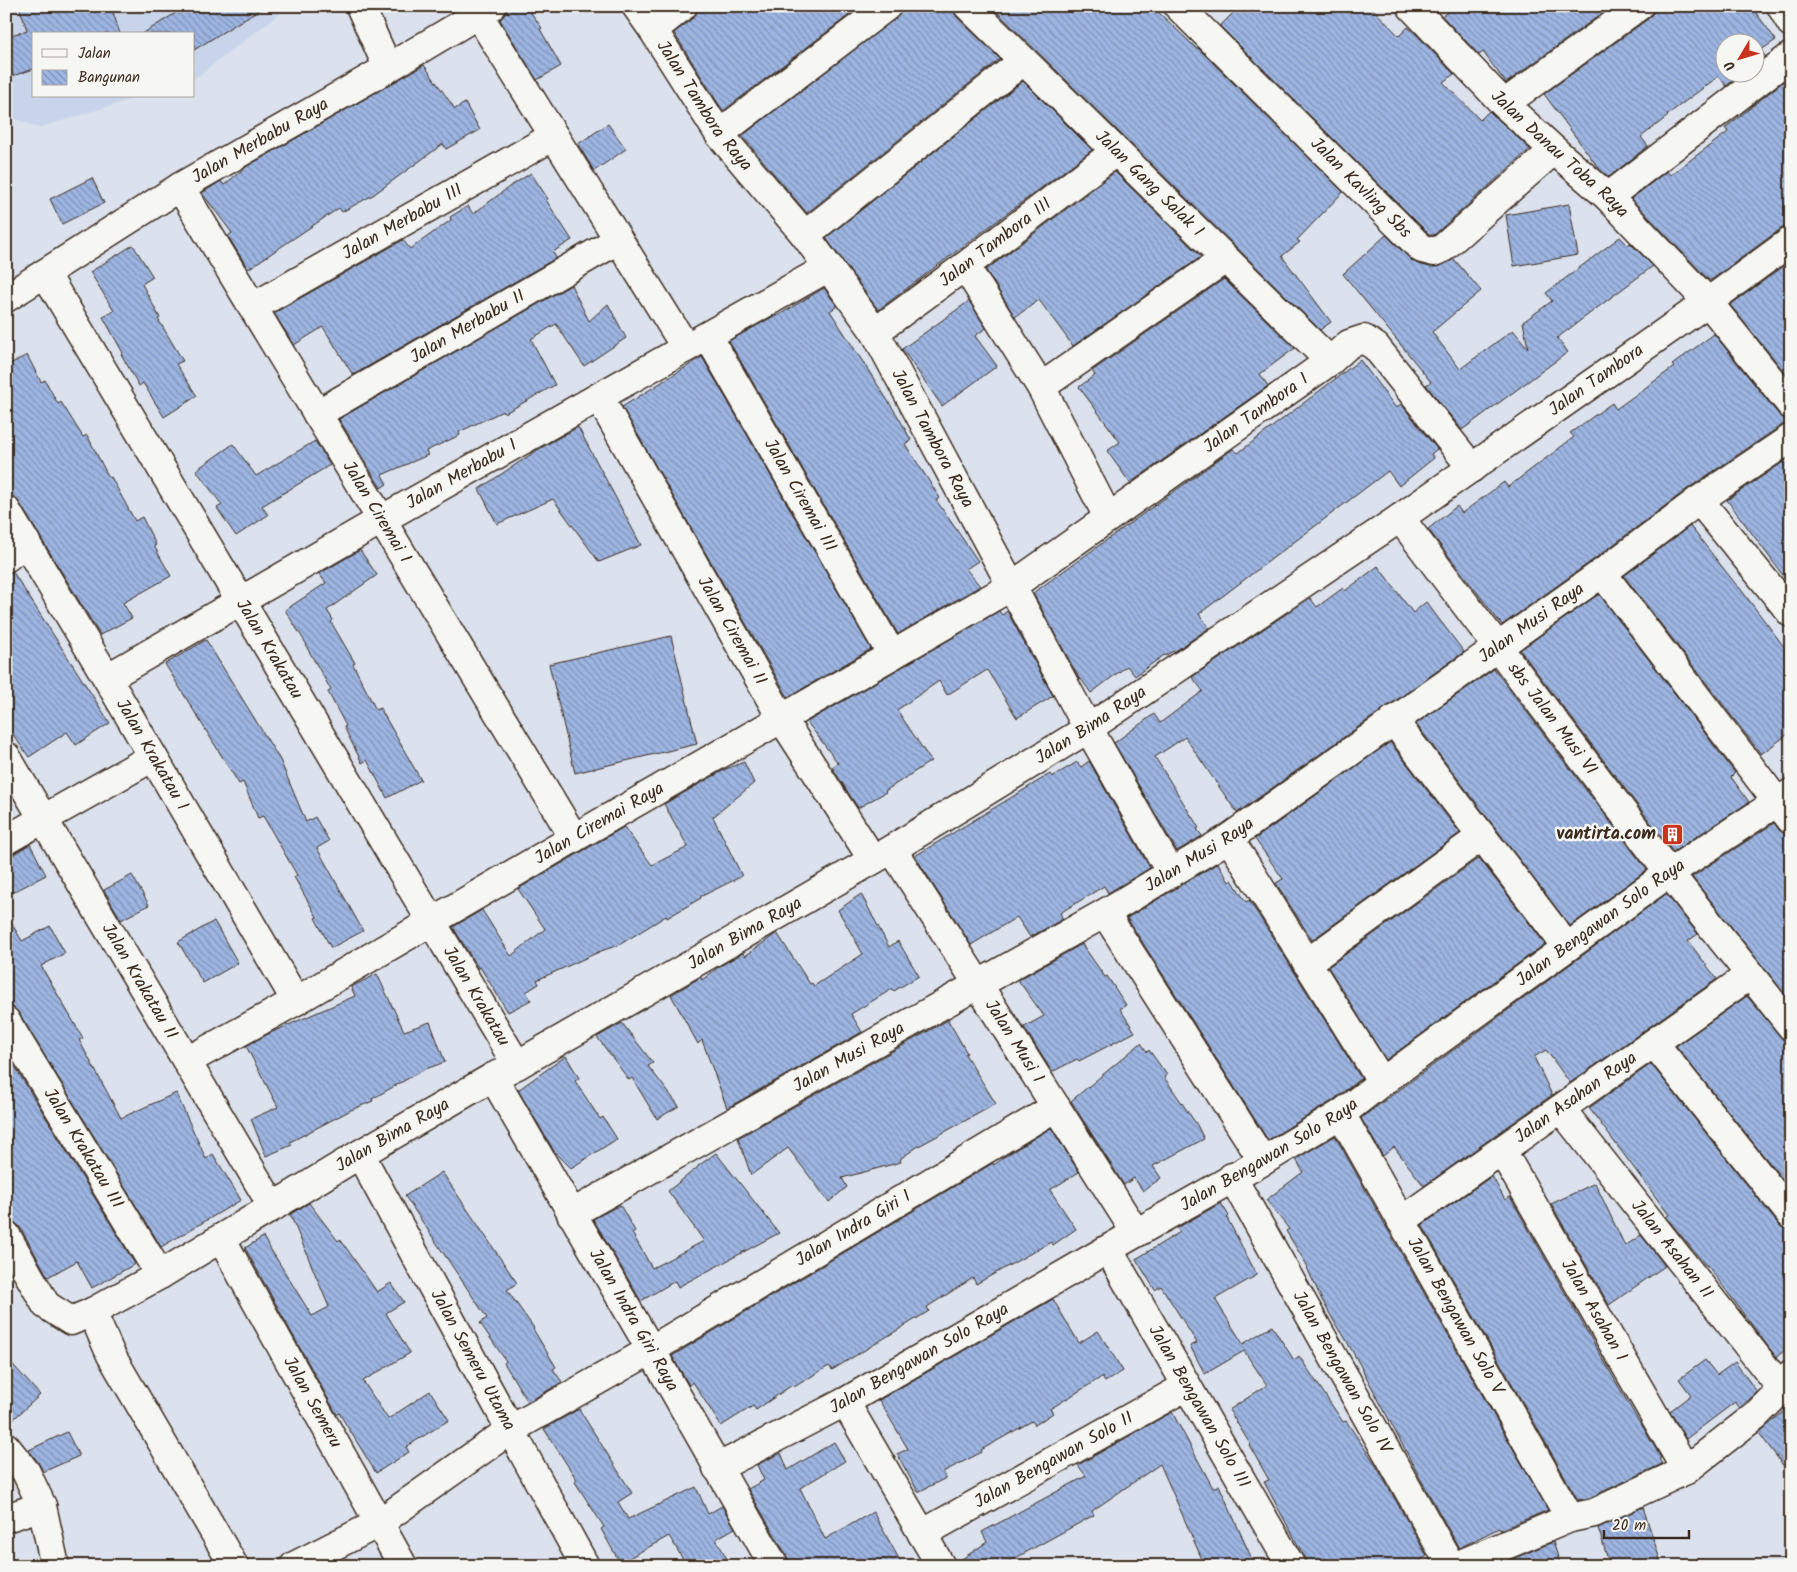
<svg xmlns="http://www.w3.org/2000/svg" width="1797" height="1572" viewBox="0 0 1797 1572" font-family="Kalam,sans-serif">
	<defs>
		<pattern id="building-back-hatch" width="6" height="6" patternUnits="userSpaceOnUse" patternTransform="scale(1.25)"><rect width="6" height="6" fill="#9db5e2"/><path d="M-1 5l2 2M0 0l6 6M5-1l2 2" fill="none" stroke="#8193b7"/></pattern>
	</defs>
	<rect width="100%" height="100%" fill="#dbe2ed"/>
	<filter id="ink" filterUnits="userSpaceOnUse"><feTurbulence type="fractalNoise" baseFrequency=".02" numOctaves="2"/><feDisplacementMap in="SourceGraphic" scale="10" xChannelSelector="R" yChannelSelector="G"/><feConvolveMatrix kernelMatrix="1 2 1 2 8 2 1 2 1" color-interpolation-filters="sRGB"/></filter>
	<g filter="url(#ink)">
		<path fill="#c8d4ea" d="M6 6H290L194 79V34H34V96H142L39 128 6 115Z"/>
		<g fill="url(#building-back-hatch)" stroke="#3b2a1e">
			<path d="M19 6H111L120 34H34V69L6 78V37L27 30Z"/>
			<path d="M187 6H265L194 50V34H142Z"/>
			<path d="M508 6H526L542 28 540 29 561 66 537 80 500 20 505 14Z"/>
			<path d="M698 6H861L723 111 674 33 693 18 697 12Z"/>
			<path d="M902 6H953V11L957 17 1000 59 807 213 742 136 896 18 901 12Z"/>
			<path d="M991 6H1152L1197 49 1198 48 1343 192 1297 240 1300 242 1282 256 1331 322 1320 330Z"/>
			<path d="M1240 6H1370L1399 36 1408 27 1417 35 1454 74 1443 82 1480 120 1489 111 1530 149 1434 235H1430L1220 26Z"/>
			<path d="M1456 6H1612L1506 83 1483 52 1479 55 1442 16Z"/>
			<path d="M1654 6H1751L1776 40 1761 50 1765 56 1754 64V42H1724V72H1744L1726 86 1719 76 1667 115 1668 116 1641 137 1648 146 1609 177 1600 170 1544 94 1648 19 1653 13Z"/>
			<path d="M424 65 455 109 465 103 480 130 446 149 443 144 373 195 342 212 339 208 248 269 228 236 232 233 202 193 221 181 224 185 246 167Z"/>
			<path d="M1023 81 1092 150 878 310 826 238Z"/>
			<path d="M1784 81 1791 90V226L1782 228 1711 280H1709L1631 199 1667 171 1670 175 1728 132 1725 128Z"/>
			<path d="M608 124 626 149 594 171 578 144Z"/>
			<path d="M1115 172 1201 257 1073 346 1039 300 1015 317 986 270Z"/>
			<path d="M531 173 548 199 546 200 572 240 553 252 556 258 353 375 323 327 294 345 274 313 403 240 410 249 451 220 450 217 468 206 473 214 509 187Z"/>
			<path d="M92 178 104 203 62 224 50 199Z"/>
			<path d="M1569 204 1578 255 1514 266 1506 215Z"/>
			<path d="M1386 235 1411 260 1418 264 1430 267 1440 266 1454 259 1481 291 1432 332 1460 369 1513 330 1528 348 1523 322 1552 301 1546 293 1620 237 1628 245 1630 243 1653 266 1557 338 1568 352 1462 430 1426 385 1431 382 1343 274Z"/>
			<path d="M133 245 153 277 142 284 160 318 158 319 183 361 176 364 197 396 164 417 143 383 139 386 121 354 123 353 103 317 114 311 90 272Z"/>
			<path d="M1791 261V380L1730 305Z"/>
			<path d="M1224 279 1295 348 1260 374 1268 386 1130 483 1107 451 1120 442 1079 387 1095 375 1092 371Z"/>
			<path d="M571 285 589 321 608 304 626 338 584 366 556 324 531 339 555 385 505 413 503 411 459 432 460 435 426 451 428 455 382 475 387 484 381 488 339 419Z"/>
			<path d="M824 288 837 306 830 311 899 418 911 440 905 444 940 498 936 500 978 561 966 569 980 586 898 634 729 341 776 315 777 316Z"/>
			<path d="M969 301 986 328 975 336 997 366 942 406 902 349Z"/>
			<path d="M1714 334 1779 415 1785 419 1791 420V423L1782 425 1690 487 1593 560 1502 625 1428 529 1457 506 1462 513 1504 482 1508 487 1574 437 1570 433 1612 403 1616 409 1674 367 1672 365Z"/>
			<path d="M27 355 41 382 45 380 58 404 61 402 83 437 87 435 109 478 111 477 135 521 142 517 156 545 154 546 171 576 123 603 132 618 100 635 19 502 14 497 6 494V366Z"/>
			<path d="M702 357 871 649 788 697 622 407Z"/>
			<path d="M1360 360 1396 408 1401 404 1437 449 1431 454 1434 458 1399 486 1388 471 1199 614 1209 628 1174 652 1173 651 1165 656 1164 655 1135 676 1127 666 1091 693 1081 679 1080 680 1033 593 1233 449 1238 453Z"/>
			<path d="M578 427 641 545 599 562 553 499 497 524 479 489 539 449Z"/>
			<path d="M315 441 330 465 262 506 268 515 236 536 217 508 222 505 196 470 233 444 256 476Z"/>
			<path d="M1791 457V586L1727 500Z"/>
			<path d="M1690 526 1738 587H1739L1791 656V732L1761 754 1624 576Z"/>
			<path d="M360 550 377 575 327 610 333 620 331 622 355 663 353 664 376 710 380 708 421 780 387 798 367 760 362 763 344 727 346 726 328 692 331 690 306 646 307 645 285 610 326 583 319 574Z"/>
			<path d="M1378 566 1413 613 1426 602 1464 652 1237 813 1185 737 1155 757 1199 828 1197 829 1202 836 1177 851 1114 743 1154 714 1160 723 1203 691 1192 677 1310 598 1317 607 1343 588 1345 591Z"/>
			<path d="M13 572 110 723 76 745 67 732 29 757 6 725V573Z"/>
			<path d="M1599 594 1735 773 1731 777 1749 802 1673 852 1520 650Z"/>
			<path d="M999 611 1002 615 1007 611 1053 696 1017 718 987 670 947 695 939 681 897 710 931 761 885 791 886 792 858 808 832 767 838 763 807 722Z"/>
			<path d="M671 636 697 744 575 773 549 664Z"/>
			<path d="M206 640 280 760 306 822 315 817 329 841 317 848 363 931 331 948 315 918 317 917 294 877 297 875 263 816 258 818 243 782 239 784 165 664Z"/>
			<path d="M1494 669 1647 870 1570 926 1416 724Z"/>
			<path d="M1390 742 1460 833 1312 940 1276 883 1283 879 1255 839Z"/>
			<path d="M1089 761 1150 868 1108 893 1104 886 1060 913 1063 919 1030 937 1017 917 971 945 915 856 1050 774 1052 777 1077 762 1081 767Z"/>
			<path d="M744 762 754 783 713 817 742 876 700 897 701 898 667 918 666 916 619 945 601 951 537 980 539 984 526 992 531 1000 508 1012 480 967 478 968 453 927 482 910 511 956 545 929 518 889 624 827 652 865 688 847 664 804 726 769Z"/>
			<path d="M1774 823 1779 830 1791 838V994L1787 997 1692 877Z"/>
			<path d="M30 844 46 875 6 896V856L14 854Z"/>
			<path d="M1479 858 1545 944 1386 1060 1328 967Z"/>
			<path d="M1218 863 1229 882 1232 880 1246 902 1249 900 1361 1078 1332 1101 1268 1140 1127 918Z"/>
			<path d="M132 875 149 905 121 920 104 890Z"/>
			<path d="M861 894 889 947 898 941 919 976 894 991 892 989 851 1014 862 1032 727 1108 702 1040 698 1044 671 995 701 977 702 980 720 966 743 953 745 956 777 933 810 984 812 983 814 986 863 954 838 910Z"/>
			<path d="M1666 894 1698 934 1688 941 1717 979 1570 1083 1546 1050 1534 1057 1552 1095 1424 1186 1394 1147 1383 1156 1361 1118Z"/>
			<path d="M6 914 22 941 50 926 65 953 41 966 83 1038 79 1040 121 1118 176 1093 206 1159 213 1154 241 1200 161 1247 19 1013 14 1008 6 1005Z"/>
			<path d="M214 921 238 963 203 983 178 942Z"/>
			<path d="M1082 944 1105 977 1107 976 1126 1005 1120 1009 1135 1032 1079 1061 1077 1059 1052 1072 1024 1027 1044 1016 1018 980Z"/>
			<path d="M377 974 404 1031 430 1022 445 1062 423 1070 372 1099 373 1101 351 1110 290 1142 292 1145 266 1156 251 1119 278 1107 246 1046 270 1033 355 996 351 987Z"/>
			<path d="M1747 996 1791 1049V1190L1676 1046Z"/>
			<path d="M948 1020 967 1053 965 1054 996 1104 917 1147 900 1159 901 1162 842 1178 847 1187 829 1202 788 1148 751 1175 738 1138Z"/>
			<path d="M622 1023 653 1063 648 1066 679 1106 657 1119 632 1078 629 1080 597 1037Z"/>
			<path d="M1141 1043 1147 1052 1149 1050 1167 1075 1164 1077 1197 1125 1204 1139 1153 1166 1161 1178 1143 1191 1134 1178 1124 1185 1071 1101Z"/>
			<path d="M6 1052 135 1264 92 1288 77 1261 48 1277 20 1227 14 1222 8 1220 6 1215Z"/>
			<path d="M566 1056 579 1078 575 1081 600 1119 603 1117 617 1139 571 1168 554 1151 518 1090Z"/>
			<path d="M1651 1064 1779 1225 1785 1229 1791 1230V1346L1776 1357 1707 1265 1706 1266 1666 1217 1669 1215 1589 1108Z"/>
			<path d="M1051 1128 1079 1172 1050 1190 1076 1229 1053 1245 1051 1242 976 1284 973 1278 927 1307 929 1311 832 1370 829 1366 794 1387 792 1385 756 1410 753 1406 721 1426 693 1382 689 1385 672 1356 993 1163 994 1165 1002 1158Z"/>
			<path d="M1335 1136 1388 1230 1548 1510 1500 1530 1499 1528 1459 1548 1420 1478 1360 1365 1341 1331 1340 1332 1322 1300 1307 1268 1308 1267 1286 1231 1289 1229 1266 1200 1303 1172 1296 1159Z"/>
			<path d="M716 1153 779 1233 678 1287 675 1281 641 1301 593 1219 620 1205 635 1231 632 1233 652 1268 704 1241 668 1191 698 1167V1166Z"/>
			<path d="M442 1172 517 1283 507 1290 534 1328 533 1329 556 1367 553 1369 562 1382 528 1402 504 1363 506 1361 480 1323 487 1318 405 1196Z"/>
			<path d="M1492 1176 1505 1200 1510 1197 1522 1218 1639 1422H1640L1661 1458 1659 1459 1662 1464 1589 1498 1578 1500 1422 1225Z"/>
			<path d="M1595 1183 1625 1246 1641 1235 1665 1266 1609 1305 1551 1204Z"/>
			<path d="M309 1203 338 1241 340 1239 377 1292 391 1283 404 1302 386 1313 410 1353 363 1381 388 1419 430 1391 449 1420 406 1447 409 1452 376 1473 339 1413 337 1415 245 1248 263 1237 312 1316 329 1307 290 1214Z"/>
			<path d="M1221 1203 1229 1216 1227 1218 1257 1275 1215 1299 1243 1344 1272 1326 1294 1360 1299 1356 1343 1422 1346 1421 1374 1462 1427 1556 1412 1566H1307L1305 1558 1264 1482 1269 1480 1249 1445 1250 1444 1229 1410 1267 1385 1244 1351 1205 1374 1190 1346 1197 1343 1161 1286 1155 1290 1136 1259 1180 1232 1177 1228Z"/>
			<path d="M1053 1299 1079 1343 1098 1331 1123 1371 1105 1382 1102 1377 1050 1409 1053 1413 1035 1425 1032 1421 981 1450 982 1452 943 1472 946 1478 918 1492 897 1454 908 1449 879 1400Z"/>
			<path d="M6 1357 40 1395 6 1426Z"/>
			<path d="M1705 1360 1717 1375 1735 1362 1757 1392 1740 1408 1735 1402 1686 1439 1670 1411 1691 1395 1679 1379Z"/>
			<path d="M1791 1405V1476L1759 1433Z"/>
			<path d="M579 1409 632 1493 618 1502 628 1519 696 1487 708 1514 722 1506 735 1528 716 1539 731 1566H687L669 1536 620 1563 601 1529 604 1527 575 1482 577 1480 544 1429Z"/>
			<path d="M1172 1412 1213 1488 1219 1485 1255 1566H1205L1160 1464 1092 1511 1094 1515 1001 1566H957L956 1563 987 1542 982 1532 1086 1476 1078 1465Z"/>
			<path d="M67 1432 79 1456 43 1472 38 1462 29 1450Z"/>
			<path d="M834 1442 845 1461 800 1488 825 1539 873 1512 903 1566H790L788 1558 748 1489 764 1480 757 1465 781 1453 788 1470Z"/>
			<path d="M1643 1507 1662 1566H1610L1598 1528Z"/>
			<path d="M1553 1542 1561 1566H1512L1510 1560Z"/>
		</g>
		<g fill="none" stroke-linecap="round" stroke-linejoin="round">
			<defs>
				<g id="minor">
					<path d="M360 6 388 68"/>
					<path id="s1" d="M636 6 653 30 719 134 805 235 875 332 1083 719 1171 873"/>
					<path id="s2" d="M968 6 1330 361"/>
					<path id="s3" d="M1178 6 1422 249 1434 252 1443 248 1554 150"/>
					<path id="s4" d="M1411 6 1504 104 1554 150 1608 197 1708 302 1791 405"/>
					<path d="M1781 6 1791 23"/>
					<path d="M478 14 686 348"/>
					<path d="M653 30 683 6"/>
					<path d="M1504 104 1639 6"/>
					<path d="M719 134 887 6"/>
					<path id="s5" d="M180 187 574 838"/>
					<path d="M1608 197 1791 56"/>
					<path d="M805 235 1023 61"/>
					<path d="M965 266 1041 387 1108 517"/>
					<path id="s6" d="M45 273 517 1065"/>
					<path id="s7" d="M6 298 180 187 388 68 492 6"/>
					<path id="s8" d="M253 307 554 136"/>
					<path id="s9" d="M875 332 965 266 1115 152"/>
					<path id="s10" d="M708 336 892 655"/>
					<path d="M1041 387 1225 259"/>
					<path id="s11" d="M599 397 782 719 873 860"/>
					<path id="s12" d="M317 414 618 240"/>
					<path d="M1699 500 1791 613"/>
					<path id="s13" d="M6 510 107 678 296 1001"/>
					<path id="s14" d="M1400 518 1669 873 1791 1026"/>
					<path d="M6 558 26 542"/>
					<path d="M1602 573 1791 820"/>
					<path id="s15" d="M107 678 381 520 829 267"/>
					<path d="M1393 720 1567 947"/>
					<path id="s16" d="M6 756 273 1207"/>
					<path d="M1229 838 1382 1082"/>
					<path d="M6 840 153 757"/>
					<path id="s17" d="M892 849 1136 1233"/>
					<path d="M1105 913 1263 1161"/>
					<path d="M1307 963 1482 836"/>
					<path id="s18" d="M6 1021 160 1275"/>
					<path d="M1654 1043 1791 1215"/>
					<path id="s19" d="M187 1061 296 1001 574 838 1012 586 1330 361 1349 344 1364 339 1376 347 1472 468"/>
					<path id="s20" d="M493 1077 651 1350 774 1566"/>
					<path id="s21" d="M1561 1109 1782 1389"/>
					<path id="s22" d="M1341 1114 1570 1518"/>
					<path id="s23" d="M1502 1151 1686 1470"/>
					<path id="s24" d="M360 1154 585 1566"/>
					<path id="s25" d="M1232 1177 1451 1566"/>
					<path id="s26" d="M571 1214 1105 913 1229 838 1602 573 1699 500 1791 438"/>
					<path id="s27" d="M1401 1221 1750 975"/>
					<path id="s28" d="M6 1235 46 1305 71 1321 92 1312 160 1275 360 1154 493 1077 517 1065 892 849 1089 728 1400 518 1708 302 1791 241"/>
					<path id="s29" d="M221 1238 403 1566"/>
					<path id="s30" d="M1108 1249 1291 1566"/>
					<path d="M92 1312 111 1355 234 1566"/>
					<path d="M845 1402 941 1566"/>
					<path d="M6 1447 26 1472 42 1506 55 1566"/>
					<path id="s31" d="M717 1468 845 1402 1108 1249 1263 1161 1341 1114 1382 1082 1669 873 1791 793"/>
					<path d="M6 1518 42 1506"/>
					<path id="s32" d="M922 1534 1187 1386"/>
					<path id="s33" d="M294 1566 379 1523 510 1430 651 1350 1056 1107"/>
					<path d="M1456 1566 1570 1518 1594 1513 1686 1470 1755 1416 1782 1389 1791 1374"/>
				</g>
			</defs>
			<use href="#minor" stroke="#3b2a1e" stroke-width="31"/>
			<use href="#minor" stroke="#f6f6f2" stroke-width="28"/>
		</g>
	</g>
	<defs>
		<symbol id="building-square" viewBox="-11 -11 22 22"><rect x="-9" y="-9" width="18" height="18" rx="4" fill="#c8321e" stroke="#f6f6f2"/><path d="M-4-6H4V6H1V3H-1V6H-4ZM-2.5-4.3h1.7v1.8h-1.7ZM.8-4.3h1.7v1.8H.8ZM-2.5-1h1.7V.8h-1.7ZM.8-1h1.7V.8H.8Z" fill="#fff"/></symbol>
	</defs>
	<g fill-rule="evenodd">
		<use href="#building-square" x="1660" y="822" width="25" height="25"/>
	</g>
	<g text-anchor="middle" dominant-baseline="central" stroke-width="5" stroke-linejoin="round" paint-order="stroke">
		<g font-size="18" fill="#3b2a1e" stroke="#f6f6f2">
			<text stroke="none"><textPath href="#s1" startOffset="121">Jalan Tambora Raya</textPath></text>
			<text stroke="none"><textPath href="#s7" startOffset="299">Jalan Merbabu Raya</textPath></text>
			<text stroke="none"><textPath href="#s4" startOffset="210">Jalan Danau Toba Raya</textPath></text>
			<text stroke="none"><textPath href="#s2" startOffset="254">Jalan Gang Salak I</textPath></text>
			<text stroke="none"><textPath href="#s3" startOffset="258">Jalan Kavling Sbs</textPath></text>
			<text stroke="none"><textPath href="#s8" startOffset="172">Jalan Merbabu III</textPath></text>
			<text stroke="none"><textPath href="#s9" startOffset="150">Jalan Tambora III</textPath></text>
			<text stroke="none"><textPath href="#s12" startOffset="174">Jalan Merbabu II</textPath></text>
			<text stroke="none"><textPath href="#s28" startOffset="1904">Jalan Tambora</textPath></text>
			<text stroke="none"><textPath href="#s19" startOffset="1251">Jalan Tambora I</textPath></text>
			<text stroke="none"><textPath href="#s1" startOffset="526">Jalan Tambora Raya</textPath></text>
			<text stroke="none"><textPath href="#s15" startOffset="409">Jalan Merbabu I</textPath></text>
			<text stroke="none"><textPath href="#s10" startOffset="184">Jalan Ciremai III</textPath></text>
			<text stroke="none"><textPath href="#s5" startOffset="380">Jalan Ciremai I</textPath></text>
			<text stroke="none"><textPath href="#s26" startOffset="1129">Jalan Musi Raya</textPath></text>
			<text stroke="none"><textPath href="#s11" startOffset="269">Jalan Ciremai II</textPath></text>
			<text stroke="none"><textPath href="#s6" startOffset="438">Jalan Krakatau</textPath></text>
			<text stroke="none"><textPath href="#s14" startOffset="252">sbs Jalan Musi VI</textPath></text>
			<text stroke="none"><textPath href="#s28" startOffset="1292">Jalan Bima Raya</textPath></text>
			<text stroke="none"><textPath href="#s13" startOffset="285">Jalan Krakatau I</textPath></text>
			<text stroke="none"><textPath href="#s19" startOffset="476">Jalan Ciremai Raya</textPath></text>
			<text stroke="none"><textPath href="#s26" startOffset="724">Jalan Musi Raya</textPath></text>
			<text stroke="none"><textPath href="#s31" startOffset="1040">Jalan Bengawan Solo Raya</textPath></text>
			<text stroke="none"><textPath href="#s28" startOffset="888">Jalan Bima Raya</textPath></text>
			<text stroke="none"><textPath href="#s16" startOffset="262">Jalan Krakatau II</textPath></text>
			<text stroke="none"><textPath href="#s6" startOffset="842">Jalan Krakatau</textPath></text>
			<text stroke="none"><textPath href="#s17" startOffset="228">Jalan Musi I</textPath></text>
			<text stroke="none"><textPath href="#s26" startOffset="319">Jalan Musi Raya</textPath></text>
			<text stroke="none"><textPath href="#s27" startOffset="214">Jalan Asahan Raya</textPath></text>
			<text stroke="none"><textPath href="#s28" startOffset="482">Jalan Bima Raya</textPath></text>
			<text stroke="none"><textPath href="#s18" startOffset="149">Jalan Krakatau III</textPath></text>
			<text stroke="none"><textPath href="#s31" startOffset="635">Jalan Bengawan Solo Raya</textPath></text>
			<text stroke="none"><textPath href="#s33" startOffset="654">Jalan Indra Giri I</textPath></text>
			<text stroke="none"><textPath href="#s21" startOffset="179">Jalan Asahan II</textPath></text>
			<text stroke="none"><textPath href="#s23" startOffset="184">Jalan Asahan I</textPath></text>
			<text stroke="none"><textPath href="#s22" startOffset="232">Jalan Bengawan Solo V</textPath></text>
			<text stroke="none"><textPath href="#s20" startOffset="281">Jalan Indra Giri Raya</textPath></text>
			<text stroke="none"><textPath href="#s31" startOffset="230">Jalan Bengawan Solo Raya</textPath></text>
			<text stroke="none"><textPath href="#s24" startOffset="235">Jalan Semeru Utama</textPath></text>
			<text stroke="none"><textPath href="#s25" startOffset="224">Jalan Bengawan Solo IV</textPath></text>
			<text stroke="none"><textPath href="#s29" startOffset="188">Jalan Semeru</textPath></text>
			<text stroke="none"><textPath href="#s30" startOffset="182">Jalan Bengawan Solo III</textPath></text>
			<text stroke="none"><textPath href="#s32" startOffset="151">Jalan Bengawan Solo II</textPath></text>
		</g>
		<g font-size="18" font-weight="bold" fill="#3b2a1e" stroke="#f6f6f2" text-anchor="end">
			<text x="1656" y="834">vantirta.com</text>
		</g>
	</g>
	<rect width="1797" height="1572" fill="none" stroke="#f6f6f2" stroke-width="25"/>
	<rect x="12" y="12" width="1772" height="1547" fill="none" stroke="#3b2a1e" stroke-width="2" filter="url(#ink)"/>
	<rect x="32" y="32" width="162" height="65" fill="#f6f6f2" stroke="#aba49d"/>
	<rect x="42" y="49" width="25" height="8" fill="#f6f6f2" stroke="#aba49d"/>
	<text x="78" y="58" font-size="15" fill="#3b2a1e">Jalan</text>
	<rect x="42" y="70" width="25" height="15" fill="url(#building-back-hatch)" stroke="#aba49d"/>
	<text x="78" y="82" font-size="15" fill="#3b2a1e">Bangunan</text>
	<g transform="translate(1740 58) rotate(232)"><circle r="24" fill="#f6f6f2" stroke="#aba49d"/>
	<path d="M0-4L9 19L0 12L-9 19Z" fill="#c8321e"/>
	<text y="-8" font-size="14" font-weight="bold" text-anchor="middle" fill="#3b2a1e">U</text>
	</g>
	<path d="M1604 1530v8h85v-8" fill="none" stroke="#3b2a1e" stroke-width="2.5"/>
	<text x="1612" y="1530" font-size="15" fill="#3b2a1e" stroke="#f6f6f2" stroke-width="4" paint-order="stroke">20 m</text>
</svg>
